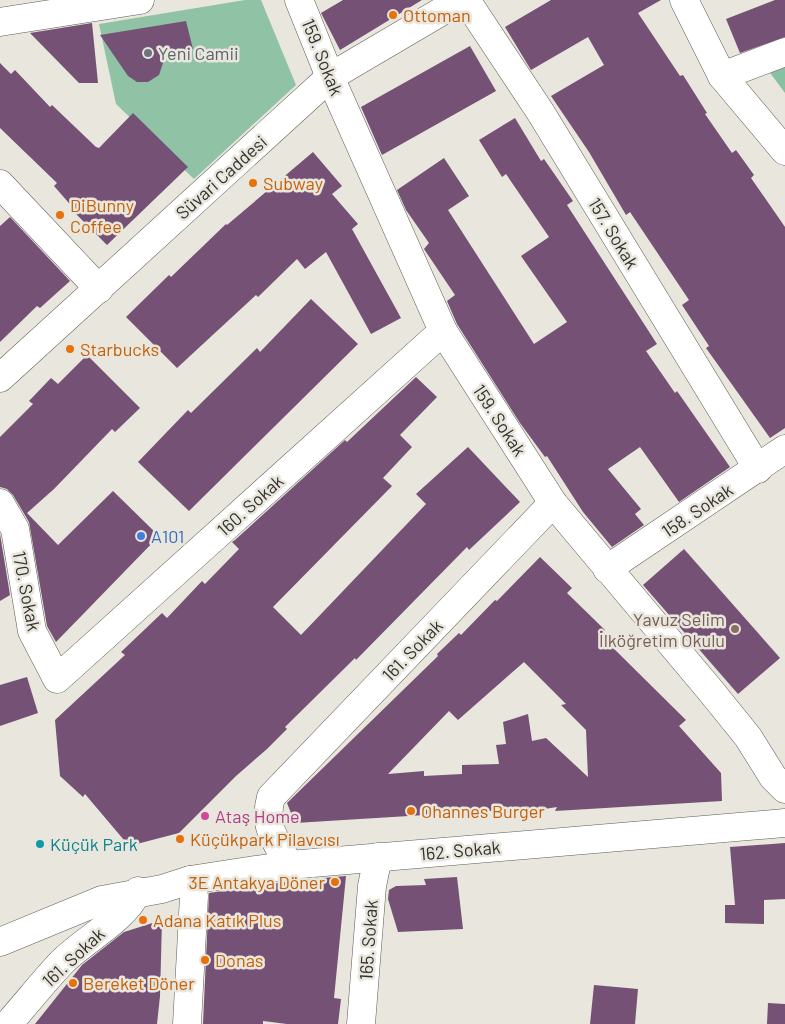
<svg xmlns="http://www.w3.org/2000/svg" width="785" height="1024" viewBox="0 0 785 1024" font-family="Barlow,sans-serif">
	<rect width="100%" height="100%" fill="#e8e6dd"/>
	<path fill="#90c2a6" d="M245 0H261L296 85 194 179 116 104 99 24Z"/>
	<path fill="#89c0a2" d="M785 59V93L765 66Z"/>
	<g fill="#745175" fill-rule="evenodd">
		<path d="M343 0H422L340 50 321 13Z"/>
		<path d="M551 0H661L638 13 680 76 683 75 707 113 705 114 732 153 736 150 754 175 751 178 785 227V428L770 438 706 348 709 346 682 305 689 300 630 212 626 215 589 152 551 96 604 65 588 37 531 70 505 27Z"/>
		<path d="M775 0H785V37L740 53 726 19Z"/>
		<path d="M186 21 193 49 166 54 159 75 148 82H137L128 76 100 35Z"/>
		<path d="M92 23 98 83H79L30 33Z"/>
		<path d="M470 46 496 91 382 155 361 107Z"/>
		<path d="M0 63 11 74 15 70 50 107 52 105 96 147 99 148 133 113 188 167 107 245 73 211 75 210 54 186 57 183 0 128Z"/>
		<path d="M515 118 541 161 544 159 573 201 567 205 657 344 646 351 675 393 677 391 730 467 679 502 640 447 608 469 641 509 635 514 644 525 612 547 583 512 547 456 545 457 520 423 457 324 447 301 455 295 424 249 429 243 406 210 397 190 444 158 469 196 448 210 534 344 567 322 521 256 549 237 506 174 502 177 479 140Z"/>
		<path d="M313 152 342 186 332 194 358 224 352 229 401 318 371 334 326 252 305 269 297 259 258 297 256 295 177 368 126 317 169 275 171 277 226 224 227 225Z"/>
		<path d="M10 217 70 281 40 308 37 306 0 342V226Z"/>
		<path d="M311 299 358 344 189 511 138 462 188 410 191 413 257 348 260 352Z"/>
		<path d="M87 355 140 408 115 432 112 429 54 489 27 513 58 545 113 491 159 536 56 642 47 626 29 522 13 495 7 489 0 487V437L33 404 29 401 51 378 58 384Z"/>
		<path d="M416 377 437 397 400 435 412 447 383 478 392 486 273 607 301 635 426 504 416 494 468 447 520 502 469 550 467 547 356 660 355 658 285 727 287 729 267 749 236 776 179 833 129 846 85 794 83 797 60 776 55 720 125 655 121 652 162 613 167 618 202 581 205 584 239 549 232 542 235 540 345 440 347 442Z"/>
		<path d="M0 534 10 595 0 601Z"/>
		<path d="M684 549 780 658 738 694 643 585Z"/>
		<path d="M540 557 572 588 567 593 605 630 600 635 686 720 679 726 721 773 722 801 555 811 557 807 506 815V810L295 823 287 803 438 656 437 654 459 633 461 635 495 600 497 601ZM524 662 566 704 561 705 586 730 588 777 546 738 532 741 528 714 503 722 506 744 496 745 499 764 462 765V774L424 776V771L388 774 449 711 458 720Z"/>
		<path d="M27 677 38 713 0 726V685Z"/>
		<path d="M785 843V899L764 900V924L725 923V905H735L730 847Z"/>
		<path d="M346 876 334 998 341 999 338 1024H287L263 1021V1024H203L209 893 291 881Z"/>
		<path d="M457 877 463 929 398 932 388 899 389 890 396 886 426 885 424 879Z"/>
		<path d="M162 920 160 996 157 1024H35L82 965 124 932Z"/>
		<path d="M594 985 638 989 635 1024H590Z"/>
		<path d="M768 1003 785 1004V1024H767Z"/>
	</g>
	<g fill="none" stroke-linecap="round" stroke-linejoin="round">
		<defs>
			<g id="minor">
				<path d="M299 0 330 77 443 331 553 503 710 690 748 737 773 777 785 789"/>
				<path d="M466 0 541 113 758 469"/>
				<path d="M684 0 722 76 785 151"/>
				<path d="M0 22 140 0"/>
				<path d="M722 76 785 52"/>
				<path d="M0 184 99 289"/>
				<path d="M0 378 330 77 461 0"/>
				<path d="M0 503 15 529 32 631 57 679 443 331"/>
				<path d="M607 569 785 449"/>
				<path d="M289 865C275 839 263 827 271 797L553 503"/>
				<path d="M0 942 102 900 162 889 190 880 289 865 785 823"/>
				<path d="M8 1024C26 1004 43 982 62 962 86 938 122 922 138 891"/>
				<path d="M187 1024 194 896 190 880"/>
				<path d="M361 1024 372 886 378 857"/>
			</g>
		</defs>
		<use href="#minor" stroke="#5f5d55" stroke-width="29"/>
		<use href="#minor" stroke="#fff" stroke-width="28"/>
	</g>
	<g fill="#e8710a" stroke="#e8e6dd" stroke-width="2">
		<circle cx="393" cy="15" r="5"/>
		<circle cx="253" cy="183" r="5"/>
		<circle cx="60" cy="215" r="5"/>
		<circle cx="70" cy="349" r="5"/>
		<circle cx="411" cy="811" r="5"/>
		<circle cx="180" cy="839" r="5"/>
		<circle cx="335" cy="882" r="5"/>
		<circle cx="143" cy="920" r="5"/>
		<circle cx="205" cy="960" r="5"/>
		<circle cx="73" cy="983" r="5"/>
	</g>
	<circle fill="#6b7280" stroke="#e8e6dd" stroke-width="2" cx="148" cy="53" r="5"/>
	<circle fill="#3f7fe0" stroke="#e8e6dd" stroke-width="2" cx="141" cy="536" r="5"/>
	<circle fill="#8d6e63" stroke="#e8e6dd" stroke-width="2" cx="735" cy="629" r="5"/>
	<circle fill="#d1479c" stroke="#e8e6dd" stroke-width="2" cx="205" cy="816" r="5"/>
	<circle fill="#0f9aa8" stroke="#e8e6dd" stroke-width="2" cx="40" cy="844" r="5"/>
	<g text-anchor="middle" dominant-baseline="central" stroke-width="5" stroke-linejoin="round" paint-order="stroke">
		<g font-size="18" fill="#c56008" stroke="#e8e6dd" text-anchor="start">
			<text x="403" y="15">Ottoman</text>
			<text x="263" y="183">Subway</text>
			<text x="70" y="205">DiBunny<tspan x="70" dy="21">Coffee</tspan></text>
			<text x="80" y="349">Starbucks</text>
			<text x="421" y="811">Ohannes Burger</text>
			<text x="190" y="839">Küçükpark Pilavcısı</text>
			<text x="325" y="882" text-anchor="end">3E Antakya Döner</text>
			<text x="153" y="920">Adana Katık Plus</text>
			<text x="215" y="960">Donas</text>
			<text x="83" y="983">Bereket Döner</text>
		</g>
		<g font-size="18" fill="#5b616d" stroke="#e8e6dd" text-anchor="start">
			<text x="158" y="53">Yeni Camii</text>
		</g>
		<g font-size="18" fill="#32312d" stroke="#e8e6dd">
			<text transform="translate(323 57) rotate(68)">159. Sokak</text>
			<text transform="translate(221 177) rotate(-42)">Süvari Caddesi</text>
			<text transform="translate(614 233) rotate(59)">157. Sokak</text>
			<text transform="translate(500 420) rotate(57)">159. Sokak</text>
			<text transform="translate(250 505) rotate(-42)">160. Sokak</text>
			<text transform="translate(697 510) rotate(-34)">158. Sokak</text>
			<text transform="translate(27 591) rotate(79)">170. Sokak</text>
			<text transform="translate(412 650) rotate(-46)">161. Sokak</text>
			<text transform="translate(460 850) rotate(-5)">162. Sokak</text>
			<text transform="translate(368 940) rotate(-86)">165. Sokak</text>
			<text transform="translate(73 957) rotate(-43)">161. Sokak</text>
		</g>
		<g font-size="18" fill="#366cbe" stroke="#e8e6dd" text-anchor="start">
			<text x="151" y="536">A101</text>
		</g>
		<g font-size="18" fill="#785e54" stroke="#e8e6dd" text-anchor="end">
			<text x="725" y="619">Yavuz Selim<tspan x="725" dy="21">İlköğretim Okulu</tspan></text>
		</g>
		<g font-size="18" fill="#b23c85" stroke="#e8e6dd" text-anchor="start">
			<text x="215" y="816">Ataş Home</text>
		</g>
		<g font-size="18" fill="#0d838f" stroke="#e8e6dd" text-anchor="start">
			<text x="50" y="844">Küçük Park</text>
		</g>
	</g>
</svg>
